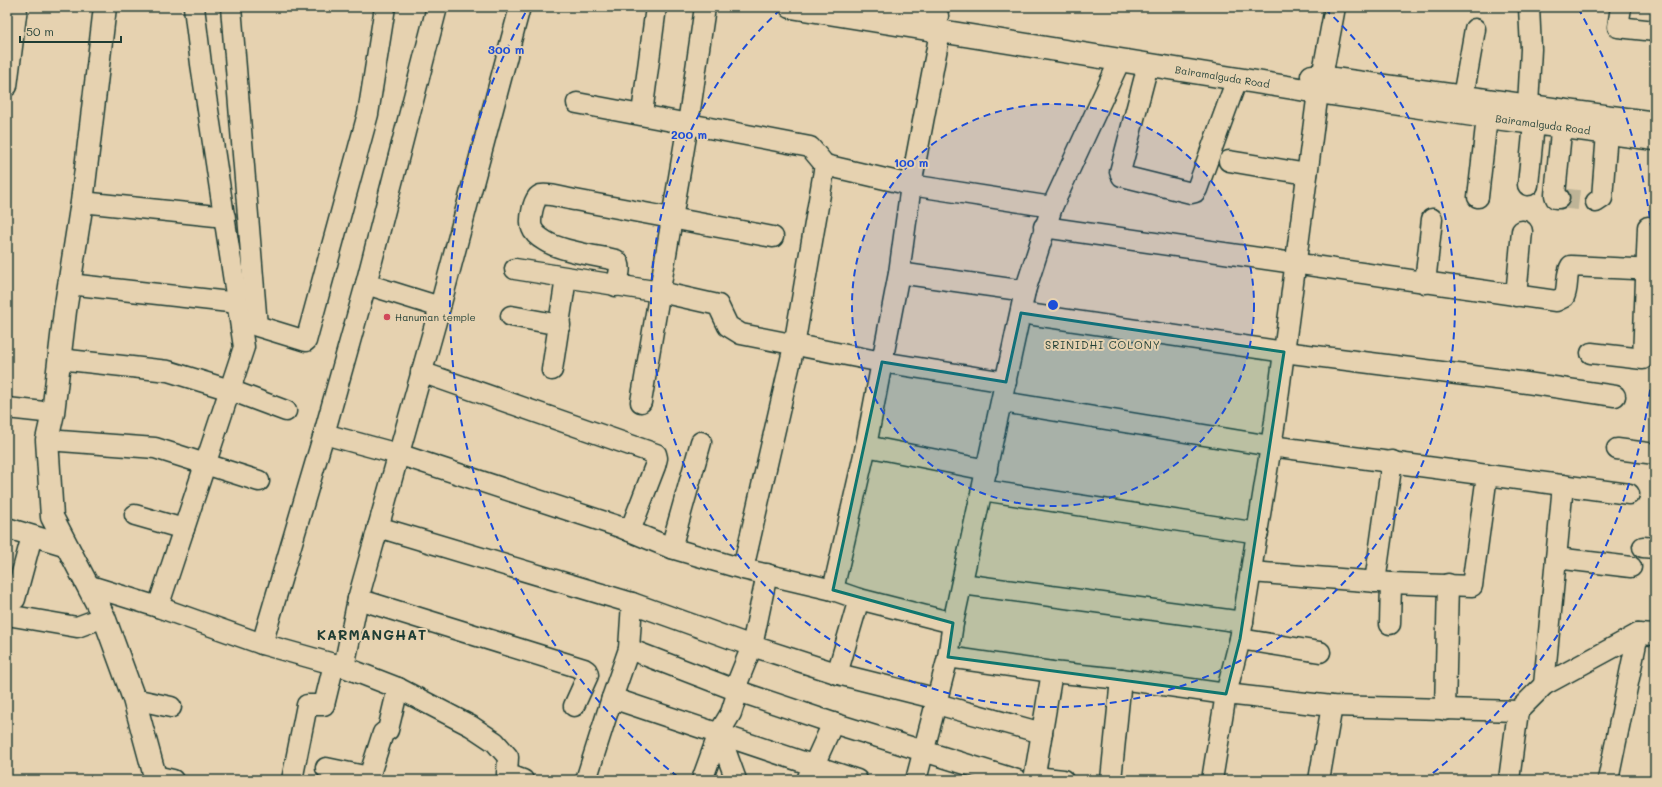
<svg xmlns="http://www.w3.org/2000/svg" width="1662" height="787" viewBox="0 0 1662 787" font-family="Mali,sans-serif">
	<rect width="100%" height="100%" fill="#e6d2b0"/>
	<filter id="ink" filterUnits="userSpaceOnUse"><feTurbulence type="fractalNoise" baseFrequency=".025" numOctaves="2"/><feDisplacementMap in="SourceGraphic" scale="8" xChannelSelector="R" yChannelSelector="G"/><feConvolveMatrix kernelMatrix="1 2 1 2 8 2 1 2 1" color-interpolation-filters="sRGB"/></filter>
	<g filter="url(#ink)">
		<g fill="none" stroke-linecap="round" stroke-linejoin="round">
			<path stroke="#beb497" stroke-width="20" stroke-dasharray="20 10" stroke-linecap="butt" d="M1559 198 1596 202"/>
			<defs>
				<g id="minor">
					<path d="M231 7 257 326 306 341 368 114 385 7"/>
					<path d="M1621 7 1618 27 1655 31"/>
					<path d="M940 32 911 185 1052 207"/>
					<path d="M1148 65 1120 172 1122 176 1191 193 1195 192 1197 189 1237 79"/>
					<path d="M1322 77 1335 7"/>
					<path d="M7 86 17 7"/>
					<path d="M1463 97 1475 29"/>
					<path d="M577 103 810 147 825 165"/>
					<path d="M643 106 656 7"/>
					<path d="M1528 106 1531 49 1529 7"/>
					<path d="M1229 161 1307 174"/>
					<path d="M1528 185 1534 124"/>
					<path d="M1478 197 1487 117"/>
					<path d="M1559 198H1556L1555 195 1563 111"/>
					<path d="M82 202 225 217"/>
					<path d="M1596 202 1602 198 1607 133"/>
					<path d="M1044 227 1556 301 1564 297C1569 287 1565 275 1571 266L1655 270"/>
					<path d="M515 269 660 292 718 305 728 326 741 334 882 362 1006 382"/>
					<path d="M899 273 1025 291"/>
					<path d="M1425 283 1432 219"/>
					<path d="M69 284 238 303"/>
					<path d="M366 284 440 307"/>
					<path d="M616 286C618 278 623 266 616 260 597 256 560 251 545 241 540 238 534 234 532 228 529 222 533 197 541 195 549 193 567 199 575 200L773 237"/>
					<path d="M1516 296 1522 231"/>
					<path d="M1021 313 1284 352 1520 382 1615 396"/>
					<path d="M511 316 560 325"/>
					<path d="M1591 353 1643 359 1648 227"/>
					<path d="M59 359 168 371 230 390 286 411"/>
					<path d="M552 370 566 278"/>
					<path d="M421 372 656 454 657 458 655 466 630 531"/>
					<path d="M641 402 688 124 705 7"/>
					<path d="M1002 402 1271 446 1629 494"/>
					<path d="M7 408 53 413"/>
					<path d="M324 434 398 454 620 527 671 548 743 569 794 346 825 165 911 185 899 273 866 446 833 590 743 569"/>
					<path d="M47 440 155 448 259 481"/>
					<path d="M866 446 987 470"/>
					<path d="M1617 449 1655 454"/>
					<path d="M982 490 1258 533"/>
					<path d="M135 515 184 529"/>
					<path d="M378 527 632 603 752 646 767 574"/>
					<path d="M7 528 67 546"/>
					<path d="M1643 547 1655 548"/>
					<path d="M671 548 701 442"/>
					<path d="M1556 558 1631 567"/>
					<path d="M1251 572 1391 583 1472 586 1487 475"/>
					<path d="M1375 582 1392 461"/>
					<path d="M962 584 1243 622"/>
					<path d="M87 585 158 607 262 644 344 667 398 688 471 726 495 742 508 757 507 774 523 780"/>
					<path d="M833 590 859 599 953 623 1025 291 1052 207 1120 60"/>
					<path d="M358 599 584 669 587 671 588 675 574 706"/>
					<path d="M7 601 15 599 32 536"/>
					<path d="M158 607 244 347 201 64 194 7"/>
					<path d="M7 615 77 627 104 617"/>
					<path d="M1390 624 1391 583"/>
					<path d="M1240 639 1320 652"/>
					<path d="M262 644 324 434 366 284 437 7"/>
					<path d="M629 649 738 691 833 723 1017 780"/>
					<path d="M948 657 1052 672 1121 679 1226 694 1332 706 1518 711 1544 685 1638 634 1655 635"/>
					<path d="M344 667 358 599 440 307 520 7"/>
					<path d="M837 674 859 599"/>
					<path d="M1544 685 1563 485"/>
					<path d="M612 698 857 780"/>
					<path d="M134 699 171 707"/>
					<path d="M937 704 1042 733"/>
					<path d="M1445 710 1448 584"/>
					<path d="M719 733 736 780"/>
					<path d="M326 768 369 777 383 733 388 730 398 688"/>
					<path d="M155 776 173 780"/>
					<path d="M1035 777 1063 780"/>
					<path d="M292 780 307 705H324L334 664"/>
					<path d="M586 780 612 698 629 649 632 603"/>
					<path d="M702 780 719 733 731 713 738 691V681L752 646 842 675 938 699"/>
					<path d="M807 780 833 723"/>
					<path d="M916 780 948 657 953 623"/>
					<path d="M1034 780 1052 672"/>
					<path d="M1111 780 1121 679"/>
					<path d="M1212 780 1226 694 1240 639 1275 421 1318 92"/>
					<path d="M1319 780 1332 706"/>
					<path d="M1509 780 1518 711"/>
					<path d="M1608 780 1638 634"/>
				</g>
				<g id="major">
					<path d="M105 7 82 202 65 311 53 413 47 440 52 517 104 617 134 699 156 780"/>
					<path id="s1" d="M791 7 1318 92 1487 117 1655 139"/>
					<path d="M887 7 937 16"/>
					<path d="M1312 76 1655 123"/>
				</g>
			</defs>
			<use href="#minor" stroke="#1f3d34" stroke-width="23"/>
			<use href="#major" stroke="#1f3d34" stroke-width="25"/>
			<use href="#minor" stroke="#e6d2b0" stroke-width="20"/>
			<use href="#major" stroke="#e6d2b0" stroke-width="22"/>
		</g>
	</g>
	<path fill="#0f766e" fill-opacity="0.2" stroke="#0f766e" stroke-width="3" stroke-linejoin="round" d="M1021 313 1284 352 1240 639 1226 694 948 657 953 623 833 590 882 362 1006 382Z"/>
	<circle cx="1053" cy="305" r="201" fill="#1d4ed8" fill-opacity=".12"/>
	<g fill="none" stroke="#1d4ed8" stroke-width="2" stroke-dasharray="7 5">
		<circle cx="1053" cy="305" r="201"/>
		<path d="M1325 9A402 402 0 1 1 781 9"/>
		<path d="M1655 342A603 603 0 0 1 1428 777M678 777A603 603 0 0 1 528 8M1578 8A603 603 0 0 1 1655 268"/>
	</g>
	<circle fill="#d1495b" stroke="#e6d2b0" stroke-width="1.5" cx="387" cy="317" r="4"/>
	<g text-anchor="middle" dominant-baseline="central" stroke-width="4" stroke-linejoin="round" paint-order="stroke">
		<g font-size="10" fill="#1f3d34" stroke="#e6d2b0">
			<text stroke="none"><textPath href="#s1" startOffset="437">Bairamalguda Road</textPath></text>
			<text stroke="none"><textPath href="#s1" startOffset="761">Bairamalguda Road</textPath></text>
		</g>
		<g font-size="10" fill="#1f3d34" stroke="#e6d2b0" text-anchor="start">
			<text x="395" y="317">Hanuman temple</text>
		</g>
		<g font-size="11" letter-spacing="1" fill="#1f3d34" stroke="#e6d2b0">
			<text x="1103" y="344">SRINIDHI COLONY</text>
		</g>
		<g font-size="14" font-weight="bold" letter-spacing="1" fill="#1f3d34" stroke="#e6d2b0">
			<text x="372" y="634">KARMANGHAT</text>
		</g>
	</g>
	<circle cx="1053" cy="305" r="6" fill="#1d4ed8" stroke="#e6d2b0" stroke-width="2"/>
	<g font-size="12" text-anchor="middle" font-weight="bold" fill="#1d4ed8" stroke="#e6d2b0" stroke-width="4" stroke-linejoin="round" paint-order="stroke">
		<text x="506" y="54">300 m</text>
		<text x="689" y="139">200 m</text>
		<text x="911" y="167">100 m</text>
	</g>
	<rect width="1662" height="787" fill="none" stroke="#e6d2b0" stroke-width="24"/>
	<rect x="12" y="12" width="1638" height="763" fill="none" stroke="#1f3d34" stroke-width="1.5" filter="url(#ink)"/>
	<path d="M20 36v6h101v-6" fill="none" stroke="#1f3d34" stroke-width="2"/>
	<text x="26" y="36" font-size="12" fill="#1f3d34" stroke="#e6d2b0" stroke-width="3" paint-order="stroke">50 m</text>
</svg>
